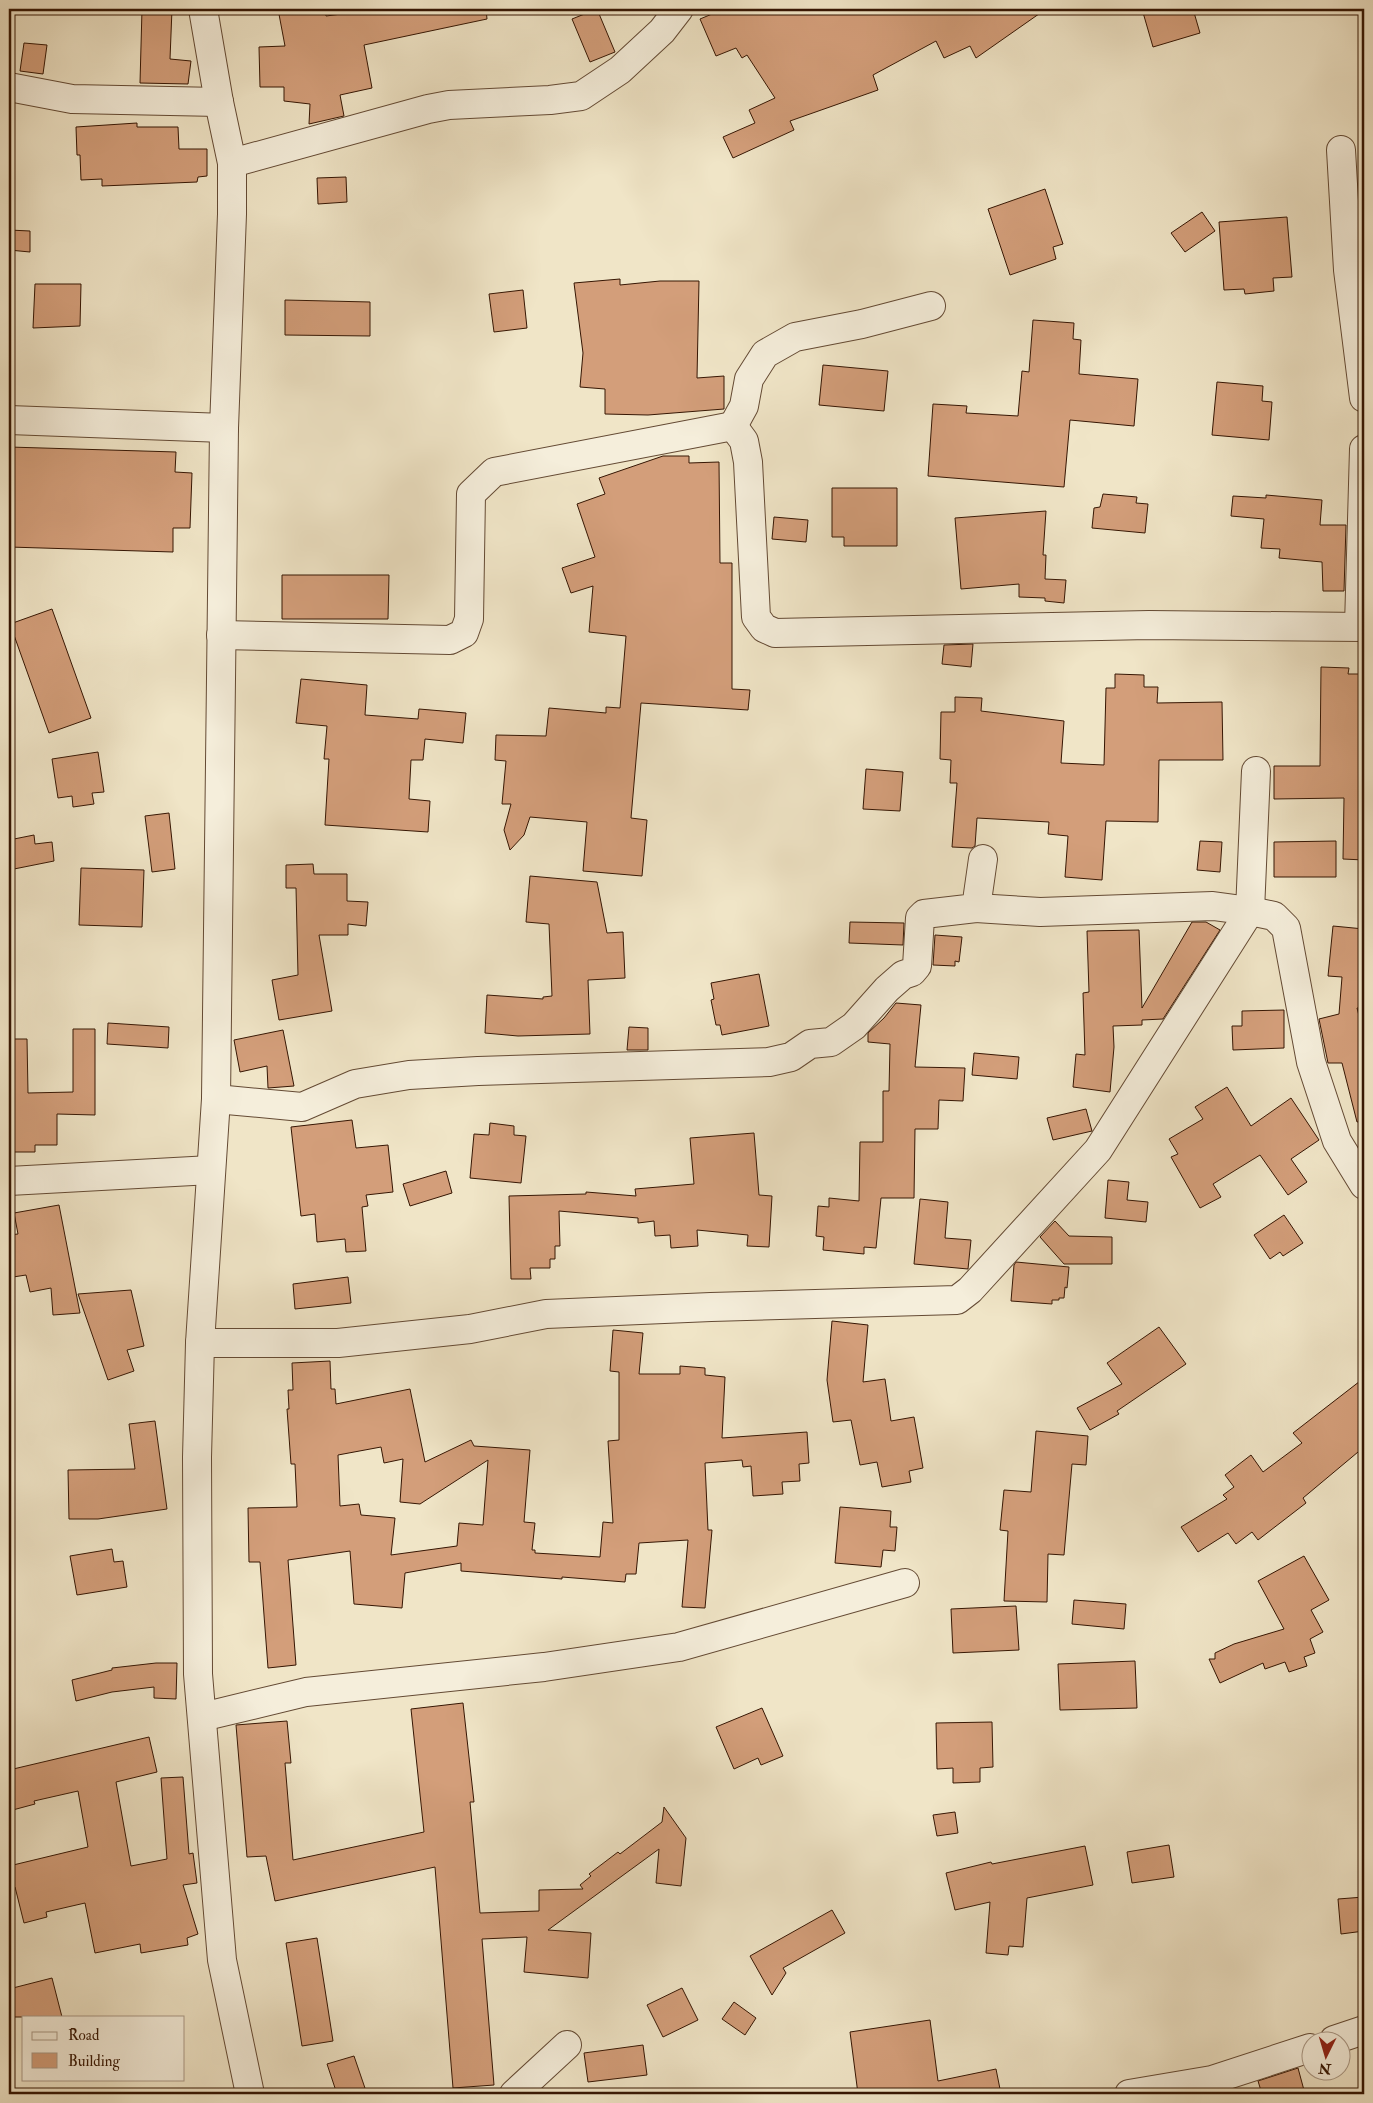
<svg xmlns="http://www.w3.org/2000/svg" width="1373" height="2103" viewBox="0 0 1373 2103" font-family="'IM FELL Double Pica',serif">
	<rect width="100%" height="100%" fill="#f0e5c7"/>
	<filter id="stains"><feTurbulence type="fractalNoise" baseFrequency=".004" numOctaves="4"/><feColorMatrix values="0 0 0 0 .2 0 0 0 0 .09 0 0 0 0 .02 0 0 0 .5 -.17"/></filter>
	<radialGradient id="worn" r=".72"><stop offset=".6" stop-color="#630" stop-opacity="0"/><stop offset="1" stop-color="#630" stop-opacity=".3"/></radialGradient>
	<g fill="#d39e7a" stroke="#361603" fill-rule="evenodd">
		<path d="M142 9H172L170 59 191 61 188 84 140 83Z"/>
		<path d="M278 9H325L326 16 380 9H486L487 19 364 45 372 88 340 95 344 116 309 124 310 104 284 101V87H260L259 47 285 46Z"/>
		<path d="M597 9 615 52 590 62 572 19Z"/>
		<path d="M724 9H1046L976 58 970 46 944 58 936 41 873 75 878 90 790 121 794 130 733 158 723 137 755 123 749 110 775 98 747 55 742 58 736 48 716 56 700 19Z"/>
		<path d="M1142 9H1193L1200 33 1153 47Z"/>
		<path d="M24 43 47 45 43 74 20 71Z"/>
		<path d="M137 123V127H178L179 149H207V176L198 177 197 182 102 186V179L81 180 80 155H77L76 127Z"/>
		<path d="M346 177 347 202 318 204 317 178Z"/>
		<path d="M1045 189 1063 244 1053 247 1056 259 1010 275 988 209Z"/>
		<path d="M1202 212 1215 231 1185 252 1171 233Z"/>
		<path d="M1287 217 1292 277 1273 278 1274 291 1245 294 1244 289 1224 290 1219 222Z"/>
		<path d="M9 230 30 231V252L9 250Z"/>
		<path d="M620 279V285L660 281H699L697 378 724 376V409L648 415 605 414V389L580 387 583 353 574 283Z"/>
		<path d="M35 284H81L80 326 33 328Z"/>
		<path d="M523 290 527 328 494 332 489 294Z"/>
		<path d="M285 300 370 302V336L285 335Z"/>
		<path d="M1033 320 1074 323 1073 339 1081 340 1079 374 1138 379 1134 426 1070 420 1064 487 928 476 933 404 967 406 966 413 1018 416 1022 371 1029 372Z"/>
		<path d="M823 365 888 371 884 411 819 405Z"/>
		<path d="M1217 382 1263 386 1262 401 1272 402 1269 440 1212 435Z"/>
		<path d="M9 447 176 452 175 472 192 473 190 528H173V552L9 547Z"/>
		<path d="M663 456H689V463L719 462 720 563H732V689L750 690 748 710 641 703 631 818 647 820 642 876 583 871 587 822 530 817 524 835 510 850 504 830 511 804H502L506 761 495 760 496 735 546 736 549 708 606 713V707L620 708 626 636 589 632 593 586 571 593 562 568 595 557 577 504 605 494 599 478Z"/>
		<path d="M832 488H897V546H844V537H832Z"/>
		<path d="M1103 494 1137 497 1136 503 1148 504 1145 533 1092 528 1094 508 1100 507Z"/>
		<path d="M1266 495 1322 500 1320 525H1346L1344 591H1323L1322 562 1279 558 1280 549 1261 548 1264 519 1231 516 1233 496 1266 498Z"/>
		<path d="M1046 511 1043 555H1046L1045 579 1066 580 1064 603 1045 601V598L1019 597V584L961 589 955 518Z"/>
		<path d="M774 517 808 520 806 542 772 539Z"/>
		<path d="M282 575H389L388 619H282Z"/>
		<path d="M52 609 91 718 49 733 10 624Z"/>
		<path d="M973 644 971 667 942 664 944 645Z"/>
		<path d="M1321 667 1349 668 1348 674H1364V860L1343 859 1344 798 1274 799V766H1320Z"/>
		<path d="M1115 674 1144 675V687H1158L1157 703 1222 702 1223 760H1159L1158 822 1106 821 1102 880 1065 877 1068 836 1048 834 1049 822 977 818 975 846 972 848 952 847 957 783H950L951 760 940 759 941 712H955V697L982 698 981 711 1064 721 1061 763 1104 765 1106 688H1115Z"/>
		<path d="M301 679 367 685 365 715 418 719 419 709 466 713 463 743 425 739 423 760H411L409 799 430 801 428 832 325 825 329 759H324L327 726 296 723Z"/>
		<path d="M98 752 104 792 92 793 94 804 73 807 72 796 58 798 52 759Z"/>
		<path d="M866 769 903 772 900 811 863 809Z"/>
		<path d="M169 813 175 869 152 872 145 816Z"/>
		<path d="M34 835 35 844 52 842 54 861 9 870V840Z"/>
		<path d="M1200 841 1222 842 1220 872 1197 870Z"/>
		<path d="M1336 841V877H1274V842Z"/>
		<path d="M313 864 314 874H347V901L368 902 366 926 348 924V935H319L332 1011 279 1020 272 980 298 975 296 888H286V865Z"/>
		<path d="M81 868 144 870 142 927 79 925Z"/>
		<path d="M530 876 597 882 607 933 623 932 625 978 588 980 590 1034 518 1036 485 1033 487 995 543 999V997L552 996 549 924 526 922Z"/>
		<path d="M850 922 904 923 903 945 849 943Z"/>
		<path d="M1192 922H1206L1220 930 1163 1019 1142 1020V1025L1113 1026 1114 1047 1110 1092 1073 1087 1076 1054 1085 1055 1083 993 1089 992 1087 931 1139 930 1142 1008Z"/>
		<path d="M1333 926 1364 929V1008H1357L1364 1035V1121L1357 1122 1342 1063H1328L1319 1019 1339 1014 1342 977 1328 976Z"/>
		<path d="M935 935 962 937 959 962 955 961V966L933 965Z"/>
		<path d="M759 974 769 1026 722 1035 720 1025H716L711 1000 714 999 711 983Z"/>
		<path d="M896 1003 921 1005 915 1067 965 1068 963 1101 939 1100 938 1129H915L914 1198H881L876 1248 864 1247V1254L823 1250 824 1237 816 1236 818 1206 829 1207V1198L859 1201 860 1142H883V1091H889L890 1044 868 1042V1033L884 1018Z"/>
		<path d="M1284 1010V1048L1233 1050 1232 1026H1242V1011Z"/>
		<path d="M108 1023 169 1027 168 1048 107 1044Z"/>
		<path d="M629 1027 648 1028V1050H627Z"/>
		<path d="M73 1029H95V1115L57 1114V1145H35V1152H11L9 1039H27L28 1093 73 1092Z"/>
		<path d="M283 1030 294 1086 268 1088 267 1066 240 1072 234 1040Z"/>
		<path d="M974 1053 1019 1057 1017 1079 972 1075Z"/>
		<path d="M1227 1087 1251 1126 1291 1098 1319 1140 1291 1159 1307 1182 1288 1195 1260 1155 1213 1184 1221 1197 1200 1208 1171 1157 1178 1154 1169 1139 1203 1119 1195 1107Z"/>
		<path d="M1086 1109 1092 1131 1053 1140 1047 1118Z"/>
		<path d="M352 1120 356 1148 388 1145 393 1192 366 1195 368 1206 362 1207 366 1251 346 1252 345 1239 317 1242 315 1214 301 1216 291 1127Z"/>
		<path d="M490 1123 514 1126V1135L526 1136 521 1183 470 1178 474 1134 489 1135Z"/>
		<path d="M754 1133 759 1195 772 1196 769 1247 747 1246 748 1235 697 1230 698 1246 671 1248 670 1235 655 1236 654 1221 638 1223V1218L559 1211 560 1246H555V1259H550V1268H530L531 1279H511L509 1196 586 1194V1192L636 1196 635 1189 694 1184 690 1138Z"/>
		<path d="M446 1171 452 1193 410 1206 403 1184Z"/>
		<path d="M1108 1180 1129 1182 1127 1200 1148 1202 1146 1222 1105 1218Z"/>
		<path d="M920 1199 948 1202 945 1238 971 1240 968 1269 914 1264Z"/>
		<path d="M59 1205 80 1313 53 1315 51 1288 30 1292 26 1275 13 1277 9 1257V1235L18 1234 14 1213Z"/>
		<path d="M1284 1215 1303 1243 1283 1256 1280 1252 1270 1259 1254 1235Z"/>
		<path d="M1055 1221 1069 1236 1112 1237V1264H1064L1040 1237Z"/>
		<path d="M1016 1262 1069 1267 1067 1288 1065 1287 1064 1298H1059V1300H1052V1304L1011 1301 1014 1265Z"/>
		<path d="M348 1277 351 1303 295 1309 293 1284Z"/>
		<path d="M131 1290 144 1346 127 1350 134 1371 108 1380 78 1294Z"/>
		<path d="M832 1321 868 1325 863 1382 885 1379 891 1421 914 1417 923 1468 909 1471 911 1482 882 1487 877 1462 860 1465 851 1420 833 1422 827 1380Z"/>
		<path d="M1159 1327 1186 1364 1117 1411 1119 1414 1090 1430 1077 1408 1122 1384 1107 1363Z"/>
		<path d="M613 1330 643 1333 639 1374H680V1366L705 1368V1375L725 1377 722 1438 807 1432 809 1463 799 1464 800 1481 782 1482 783 1494 753 1496 751 1466 743 1467 742 1460 705 1463 708 1530H712L705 1608 682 1607 688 1540 639 1543 636 1574H626L625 1582 562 1577V1579L461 1571V1563L405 1573 402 1608 354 1604 350 1551 288 1560 296 1665 268 1668 260 1562H249L248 1508 297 1507 295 1464H291L287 1409H289L288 1390H293L292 1363 330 1361 331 1389H335L336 1404 410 1389 425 1462 471 1440 474 1446 530 1450 524 1522 535 1523 532 1550H535V1553L600 1557 603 1522 613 1523 608 1441 619 1440V1372L610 1371ZM381 1447 384 1463 403 1459 400 1502 420 1504 488 1460 483 1525 459 1523 457 1546 391 1555 395 1518 361 1515 359 1504 340 1506 338 1455Z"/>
		<path d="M1364 1378V1447L1303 1498 1306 1503 1258 1540 1252 1532 1236 1544 1228 1533 1198 1552 1181 1527 1227 1499 1223 1495 1234 1487 1225 1475 1251 1455 1263 1472 1302 1443 1293 1433Z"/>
		<path d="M155 1421 167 1509 98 1519H69L68 1470 135 1469 129 1424Z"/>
		<path d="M1036 1431 1088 1436 1086 1465 1072 1464 1064 1555 1048 1554 1047 1602 1004 1601 1008 1531 1000 1530 1004 1490 1031 1492Z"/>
		<path d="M840 1507 891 1511 890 1527H897L895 1551 883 1550 881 1567 835 1563Z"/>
		<path d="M112 1549 114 1562 123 1561 127 1587 77 1595 70 1556Z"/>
		<path d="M1304 1556 1329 1600 1311 1610 1323 1632 1310 1639 1315 1653 1304 1657 1307 1666 1289 1672 1285 1662 1265 1669 1263 1663 1220 1683 1209 1659H1215V1653L1234 1644 1284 1629 1258 1581Z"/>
		<path d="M1074 1600 1126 1604 1124 1629 1072 1624Z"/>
		<path d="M1016 1606 1019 1650 953 1653 951 1609Z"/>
		<path d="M1135 1661 1137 1708 1060 1710 1058 1664Z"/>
		<path d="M156 1663H177L176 1699 154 1698V1687L112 1692 76 1701 72 1680 112 1670V1668Z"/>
		<path d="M463 1703 474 1802H470L480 1913 539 1911V1890L583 1889 580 1885 591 1876 589 1874 618 1852 620 1854 662 1822 664 1807 686 1838 681 1886 656 1883 659 1849 548 1930 591 1933 588 1978 524 1972 527 1937 482 1939 494 2085 453 2088 435 1867 275 1901 266 1856 247 1857 236 1725 287 1721 291 1763H285L293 1860 424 1832 411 1709Z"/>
		<path d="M762 1708 783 1756 761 1765 758 1758 734 1769 716 1727Z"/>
		<path d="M992 1722 993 1767 980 1768V1782L953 1783V1768L937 1769 936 1723Z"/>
		<path d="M149 1737 157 1772 116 1782 131 1866 167 1859 161 1778 183 1777 189 1854 193 1853 197 1883 183 1885 198 1934 187 1938 188 1945 141 1953 140 1944 95 1953 85 1903 46 1912 47 1917 24 1923 15 1887 9 1889V1866L88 1847 78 1791 34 1801 35 1804 9 1811V1770Z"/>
		<path d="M955 1812 958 1833 937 1836 933 1815Z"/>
		<path d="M1169 1845 1174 1877 1132 1883 1127 1852Z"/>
		<path d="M1085 1846 1093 1885 1027 1898 1023 1947 1009 1946 1008 1955 986 1953 990 1902 955 1910 946 1873 991 1862 992 1864Z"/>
		<path d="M1364 1897V1931L1341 1934 1338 1899Z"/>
		<path d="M832 1910 845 1933 783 1968 786 1973 772 1995 750 1956Z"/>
		<path d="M317 1938 333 2041 302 2046 286 1943Z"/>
		<path d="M52 1978 62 2017H9V1989Z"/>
		<path d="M682 1988 698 2020 663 2037 647 2005Z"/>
		<path d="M734 2002 756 2018 745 2035 722 2019Z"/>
		<path d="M930 2020 938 2081 996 2069 1001 2094H858L850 2032Z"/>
		<path d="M643 2045 647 2075 588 2082 584 2053Z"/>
		<path d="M354 2056 367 2094H337L327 2064Z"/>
		<path d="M1298 2068 1305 2094H1262L1258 2081Z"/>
	</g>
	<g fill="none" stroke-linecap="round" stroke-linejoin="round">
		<defs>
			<g id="minor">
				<path d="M203 9 219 102 232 163V214L224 428 216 1099 200 1343 197 1457 198 1674 222 1960 250 2094"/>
				<path d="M9 87 72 99 219 102"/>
				<path d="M1341 150 1348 270 1364 398"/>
				<path d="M232 163 428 109 449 105 550 100 581 96 620 70 662 31 679 9"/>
				<path d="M9 420 224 428"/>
				<path d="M733 426 744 441 748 462 756 617 764 628 775 633 1149 625 1364 627"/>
				<path d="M733 426 744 406 749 379 765 354 795 337 862 324 931 306"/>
				<path d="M1359 626 1364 449"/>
				<path d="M221 635 450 640 464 633 469 619 471 494 494 472 733 426"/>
				<path d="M976 908 1040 912 1213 906 1250 911 1274 916 1286 928 1311 1062 1337 1141 1364 1185"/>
				<path d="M216 1099 302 1107 355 1084 409 1075 478 1071 769 1062 791 1057 810 1044 831 1042 854 1026 887 989 903 975 912 972 917 966 920 918 924 914 976 908 983 859"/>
				<path d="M9 1181 211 1170"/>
				<path d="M200 1343H338L470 1329 546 1314 711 1307 957 1300 970 1290 1098 1150 1250 911 1256 771"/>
				<path d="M202 1717 306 1692 544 1667 679 1647 905 1583"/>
				<path d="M1334 2040 1364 2030"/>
				<path d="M514 2094 567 2045"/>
				<path d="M1129 2094 1212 2080 1310 2048"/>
			</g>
		</defs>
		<use href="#minor" stroke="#644a34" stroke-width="30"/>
		<use href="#minor" stroke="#f5eedb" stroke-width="28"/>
	</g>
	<rect width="1373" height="2103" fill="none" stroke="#f0e5c7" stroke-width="30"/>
	<rect x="10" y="10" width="1353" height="2083" fill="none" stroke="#361603" stroke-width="2.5"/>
	<rect x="15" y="15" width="1343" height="2073" fill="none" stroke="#361603"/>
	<rect x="22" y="2016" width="162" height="65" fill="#f5eedb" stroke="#a99885"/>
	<rect x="32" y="2032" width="25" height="8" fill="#f5eedb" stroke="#a99885"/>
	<text x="68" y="2040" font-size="15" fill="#361603">Road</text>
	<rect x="32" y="2053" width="25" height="15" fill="#d39e7a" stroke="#a99885"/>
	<text x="68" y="2066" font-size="15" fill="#361603">Building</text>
	<g transform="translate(1326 2056) rotate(185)"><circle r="24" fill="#f5eedb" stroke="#a99885"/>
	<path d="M0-4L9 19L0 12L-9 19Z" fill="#8f2418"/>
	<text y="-8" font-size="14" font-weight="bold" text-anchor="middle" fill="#361603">N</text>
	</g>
	<rect width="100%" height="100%" filter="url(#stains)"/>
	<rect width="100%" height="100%" fill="url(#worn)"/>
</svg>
